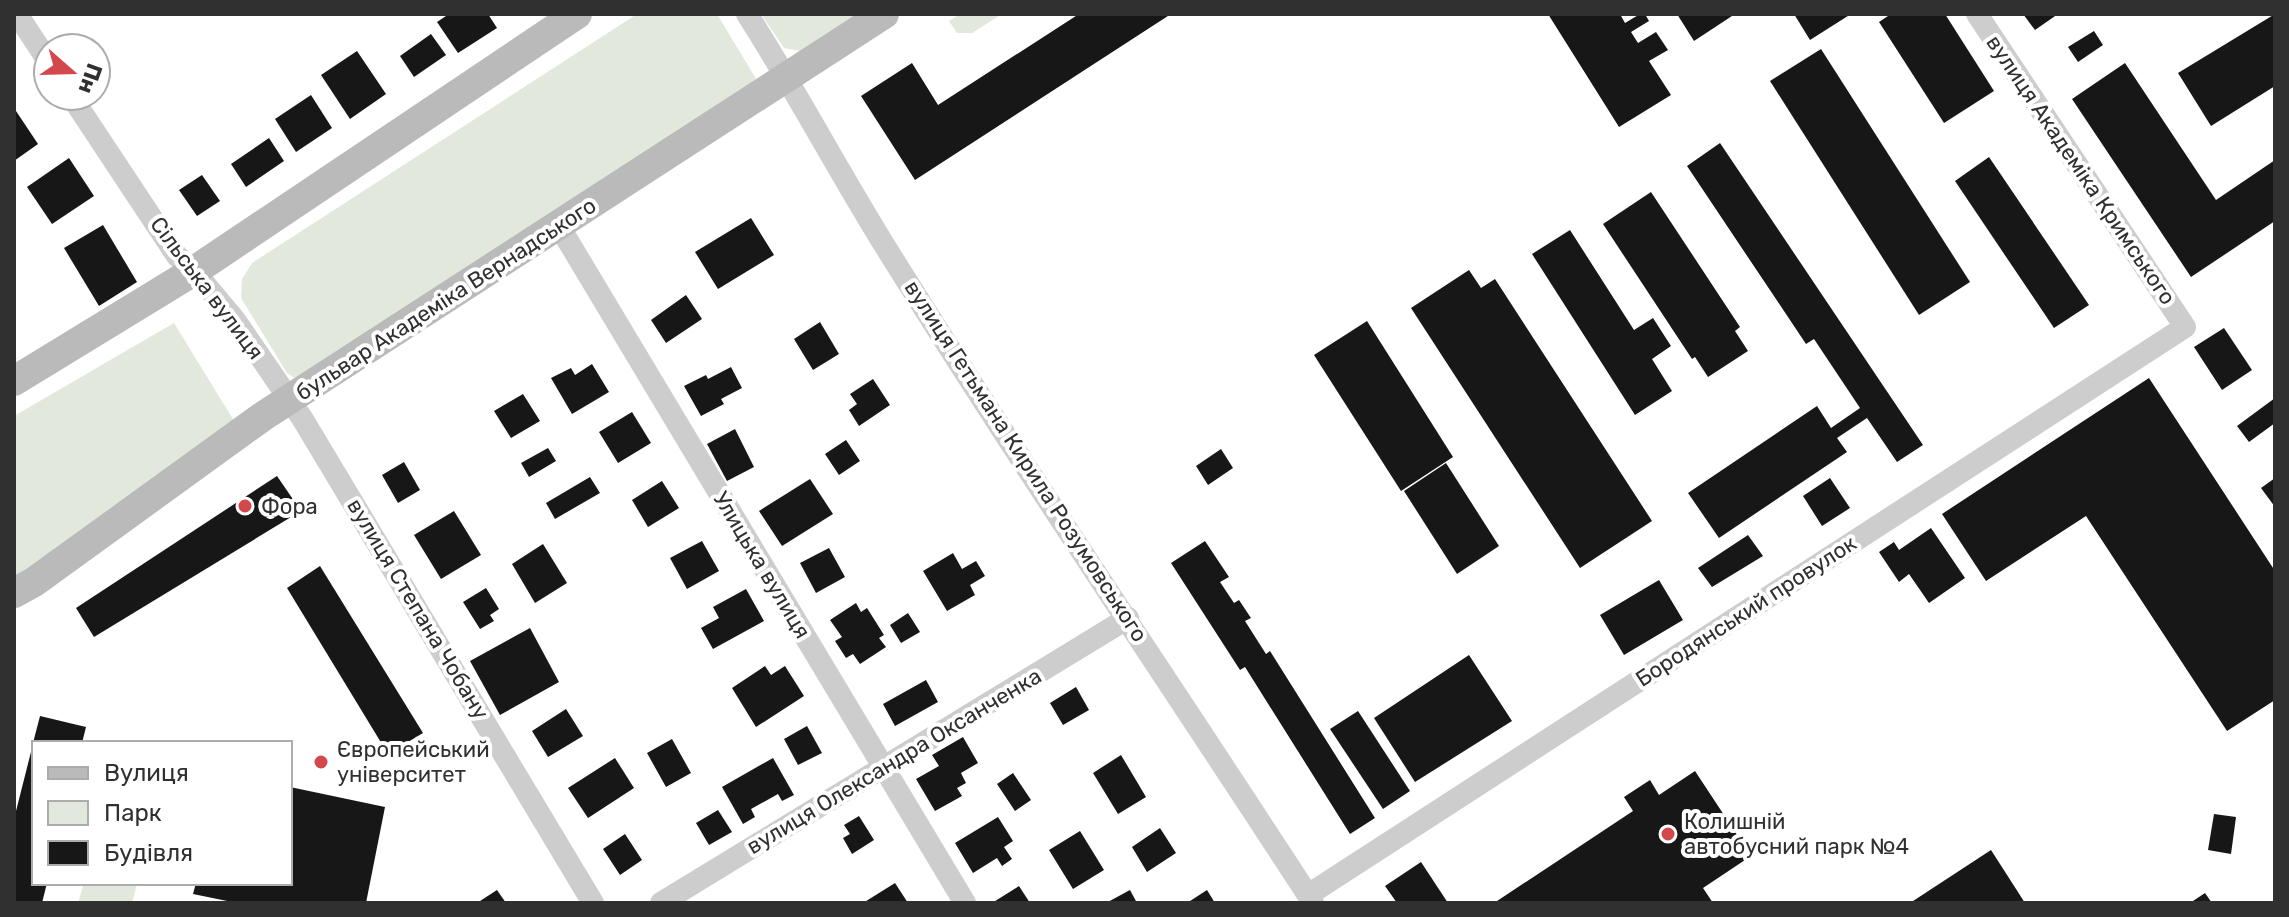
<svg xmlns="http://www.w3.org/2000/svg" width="2289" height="917" viewBox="0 0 2289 917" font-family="Rubik,sans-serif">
	<rect width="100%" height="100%" fill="#fff"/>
	<g fill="#e3e8dd">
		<path d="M637 14H717L761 87 302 383 287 373 241 298 242 279 252 263Z"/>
		<path d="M761 14H864L805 52 784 48Z"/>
		<path d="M960 14H1002L972 33H957L949 21Z"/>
		<path d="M174 323 239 429 14 581V416Z"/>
		<path d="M84 883H132L137 884 132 903H78Z"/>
	</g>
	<g fill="#171717">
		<path d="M449 14H488L497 28 458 53 437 22Z"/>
		<path d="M1079 14H1171L915 180 861 96 912 63 938 105Z"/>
		<path d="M1548 14H1620L1625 23 1640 14H1645L1649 21 1631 32 1638 43 1656 32 1668 50 1649 61 1671 95 1619 127Z"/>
		<path d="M1677 14H1735L1694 41Z"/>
		<path d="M1794 14H1851L1810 40Z"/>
		<path d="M1891 14H1945L1994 91 1944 123 1879 22Z"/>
		<path d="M2023 14H2058L2035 30Z"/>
		<path d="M2275 14V86L2211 126 2178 73Z"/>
		<path d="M2094 31 2103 45 2078 62 2068 47Z"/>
		<path d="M431 34 446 55 414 77 400 56Z"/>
		<path d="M1821 49 1970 282 1919 315 1770 81Z"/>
		<path d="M357 51 386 94 350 119 321 75Z"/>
		<path d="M2125 63 2216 200 2275 160V221L2191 277 2072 99Z"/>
		<path d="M311 95 332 128 296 152 275 119Z"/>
		<path d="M14 108 38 144 14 161Z"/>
		<path d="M269 138 284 161 246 187 231 164Z"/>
		<path d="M1720 143 1923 445 1897 462 1867 418 1837 438 1847 452 1719 538 1688 493 1817 406 1831 428 1860 408 1814 339 1806 344 1687 166Z"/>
		<path d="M1989 157 2089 305 2054 328 1955 181Z"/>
		<path d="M69 158 94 196 52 224 27 187Z"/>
		<path d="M202 175 220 201 197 216 179 190Z"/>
		<path d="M1651 192 1740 327 1735 331 1748 351 1708 377 1695 357 1692 359 1603 224Z"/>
		<path d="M751 218 774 255 718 289 695 252Z"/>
		<path d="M103 225 137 282 99 306 64 248Z"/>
		<path d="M1570 230 1634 330 1653 318 1671 346 1652 359 1672 391 1635 415 1532 254Z"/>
		<path d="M1469 270 1481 288 1495 279 1652 521 1580 568 1411 308Z"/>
		<path d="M686 295 702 319 666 343 651 320Z"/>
		<path d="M1367 321 1453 457 1401 491 1314 355Z"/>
		<path d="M820 322 839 354 813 370 794 339Z"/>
		<path d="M2224 328 2252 370 2222 390 2194 347Z"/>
		<path d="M592 364 609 392 572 414 551 378 571 368 575 375Z"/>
		<path d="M731 367 742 388 721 399 724 404 701 416 684 386 706 375 708 379Z"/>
		<path d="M2149 378 2275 571V700L2227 731 2086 516 1986 581 1942 514Z"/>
		<path d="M873 379 890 405 859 426 849 410 857 404 850 394Z"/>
		<path d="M523 394 540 421 511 438 494 411Z"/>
		<path d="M2275 398V423L2249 442 2237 426Z"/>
		<path d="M632 412 651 443 618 463 599 432Z"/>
		<path d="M735 429 754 467 727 481 707 444Z"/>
		<path d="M846 440 860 461 839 475 825 454Z"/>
		<path d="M548 448 556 461 529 477 521 463Z"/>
		<path d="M1221 449 1233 468 1208 485 1196 466Z"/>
		<path d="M404 462 420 490 398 503 382 475Z"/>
		<path d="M1446 463 1499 546 1457 574 1404 491Z"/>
		<path d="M277 476 301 511 94 637 76 608Z"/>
		<path d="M590 477 600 493 555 519 546 503Z"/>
		<path d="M1830 478 1850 508 1822 526 1803 496Z"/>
		<path d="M2275 478V507L2261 488Z"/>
		<path d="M810 479 833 514 782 546 759 511Z"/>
		<path d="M662 481 679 508 648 527 632 500Z"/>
		<path d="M454 511 481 555 441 579 414 535Z"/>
		<path d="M1931 528 1965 578 1929 603 1909 574 1899 582 1879 552 1894 542 1899 550Z"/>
		<path d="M1748 535 1763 556 1712 587 1698 568Z"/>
		<path d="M702 541 719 571 687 589 670 558Z"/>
		<path d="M1205 541 1229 577 1220 582 1234 603 1239 600 1251 618 1245 621 1266 654 1270 651 1375 818 1350 834 1245 667 1240 670 1171 563Z"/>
		<path d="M543 544 567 583 535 603 512 564Z"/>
		<path d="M829 548 845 577 816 593 800 563Z"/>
		<path d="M953 553 962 569 976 561 985 576 970 585 975 595 947 611 923 571Z"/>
		<path d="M320 566 423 733 388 754 287 588Z"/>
		<path d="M1659 580 1683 620 1624 655 1600 615Z"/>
		<path d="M486 588 499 609 490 615 494 621 480 629 463 602Z"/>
		<path d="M746 589 764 621 713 649 701 628 719 618 713 607Z"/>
		<path d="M856 603 861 612 867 608 884 635 879 638 886 647 860 664 853 654 846 658 835 641 842 637 830 620Z"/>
		<path d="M908 613 920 632 901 643 890 625Z"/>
		<path d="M530 628 559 682 500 715 470 661Z"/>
		<path d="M1469 655 1512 721 1415 782 1374 718Z"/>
		<path d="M765 666 771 675 785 666 804 696 756 727 732 688Z"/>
		<path d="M926 680 938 702 895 726 883 704Z"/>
		<path d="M1076 687 1089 710 1063 725 1050 703Z"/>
		<path d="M566 709 583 736 548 757 532 731Z"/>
		<path d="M1358 711 1410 791 1383 809 1330 729Z"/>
		<path d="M40 716 86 727 82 743H33Z"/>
		<path d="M807 726 822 753 798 765 784 739Z"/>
		<path d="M963 737 978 763 961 773 966 783 957 788 962 796 935 811 916 779 939 766 932 755Z"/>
		<path d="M672 739 691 773 666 787 647 753Z"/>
		<path d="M33 744 34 883H47L42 903H14V819Z"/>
		<path d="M1121 755 1146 797 1118 814 1093 773Z"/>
		<path d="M615 758 634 788 588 818 568 788Z"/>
		<path d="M773 758 794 795 782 801 778 794 751 809 755 817 743 824 722 787Z"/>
		<path d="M1695 771 1751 856 1703 888 1713 903H1494L1633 811 1624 797 1650 780 1659 795Z"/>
		<path d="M1013 773 1031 800 1015 811 997 784Z"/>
		<path d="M290 787 385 807 366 903H237L193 894 196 883H290Z"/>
		<path d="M718 810 732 832 709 845 696 823Z"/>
		<path d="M2214 814 2236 817 2231 854 2208 850Z"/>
		<path d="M859 816 874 840 852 854 843 838 850 834 844 825Z"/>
		<path d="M998 817 1013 841 1004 847 1012 859 1002 866 997 858 973 873 955 843Z"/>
		<path d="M1160 828 1176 853 1147 872 1132 847Z"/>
		<path d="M1080 831 1104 870 1073 889 1049 850Z"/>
		<path d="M625 834 642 860 620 875 603 849Z"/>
		<path d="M1991 850 2025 903H1910Z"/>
		<path d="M1421 862 1448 903H1397L1385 886Z"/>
		<path d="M895 883 908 903H863Z"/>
		<path d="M1019 886 1030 903H992Z"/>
		<path d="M497 890 506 903H477Z"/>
		<path d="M1130 890 1137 903H1106Z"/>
		<path d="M1207 890 1215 903H1187Z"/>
		<path d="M2205 893 2212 903H2190Z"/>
	</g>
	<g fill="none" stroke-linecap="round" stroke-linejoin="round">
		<g stroke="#cdcdcd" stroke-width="22">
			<path d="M17 14 48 61"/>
			<path d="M747 14C795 89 836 167 883 243 1022 466 1170 683 1313 903"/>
			<path d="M71 96 177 256 194 271 235 320 302 418 593 903"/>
			<path d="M559 226 965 903"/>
			<path d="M1308 895 2185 327 1977 14"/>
			<path d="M661 903 1128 618"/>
		</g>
		<g stroke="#bababa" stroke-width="30">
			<path d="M14 381 194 271 577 14"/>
			<path d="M14 593 34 582 262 417 884 14"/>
		</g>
	</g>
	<g fill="#d2484c" stroke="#fff" stroke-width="3">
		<circle cx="245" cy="506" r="8"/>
		<circle cx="321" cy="762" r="8"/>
		<circle cx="1668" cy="834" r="8"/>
	</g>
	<g text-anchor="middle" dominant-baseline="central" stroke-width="8" stroke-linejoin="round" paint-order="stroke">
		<g font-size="22" fill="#303030" stroke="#fff">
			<text transform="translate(2081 170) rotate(56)">вулиця Академіка Кримського</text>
			<text transform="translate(207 288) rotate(53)">Сільська вулиця</text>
			<text transform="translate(446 299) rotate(-33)">бульвар Академіка Вернадського</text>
			<text transform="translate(1026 461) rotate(57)">вулиця Гетьмана Кирила Розумовського</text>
			<text transform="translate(762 565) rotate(59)">Улицька вулиця</text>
			<text transform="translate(418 609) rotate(59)">вулиця Степана Чобану</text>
			<text transform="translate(1746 611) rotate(-33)">Бородянський провулок</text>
			<text transform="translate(894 761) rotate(-31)">вулиця Олександра Оксанченка</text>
		</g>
		<g font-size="22" fill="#303030" stroke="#fff" text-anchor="start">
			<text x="261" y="506">Фора</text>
			<text x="337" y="749">Європейський<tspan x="337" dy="25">університет</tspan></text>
			<text x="1684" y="821">Колишній<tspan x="1684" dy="25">автобусний парк №4</tspan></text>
		</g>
	</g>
	<rect width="2289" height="917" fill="none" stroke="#303030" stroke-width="32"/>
	<rect x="32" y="741" width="260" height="144" fill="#ffffff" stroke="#acacac" stroke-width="2"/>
	<rect x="48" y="767" width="40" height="12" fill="#bababa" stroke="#acacac" stroke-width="2"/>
	<text x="104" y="781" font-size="24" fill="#303030">Вулиця</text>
	<rect x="48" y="801" width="40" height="24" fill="#e3e8dd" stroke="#acacac" stroke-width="2"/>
	<text x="104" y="821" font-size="24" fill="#303030">Парк</text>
	<rect x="48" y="841" width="40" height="24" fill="#171717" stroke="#acacac" stroke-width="2"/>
	<text x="104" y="861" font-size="24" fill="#303030">Будівля</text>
	<g transform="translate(72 72) rotate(110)"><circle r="38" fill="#ffffff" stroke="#acacac" stroke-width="2"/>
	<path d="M0-6L14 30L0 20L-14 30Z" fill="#d2484c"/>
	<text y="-12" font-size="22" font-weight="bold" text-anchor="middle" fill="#303030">Пн</text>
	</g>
</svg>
